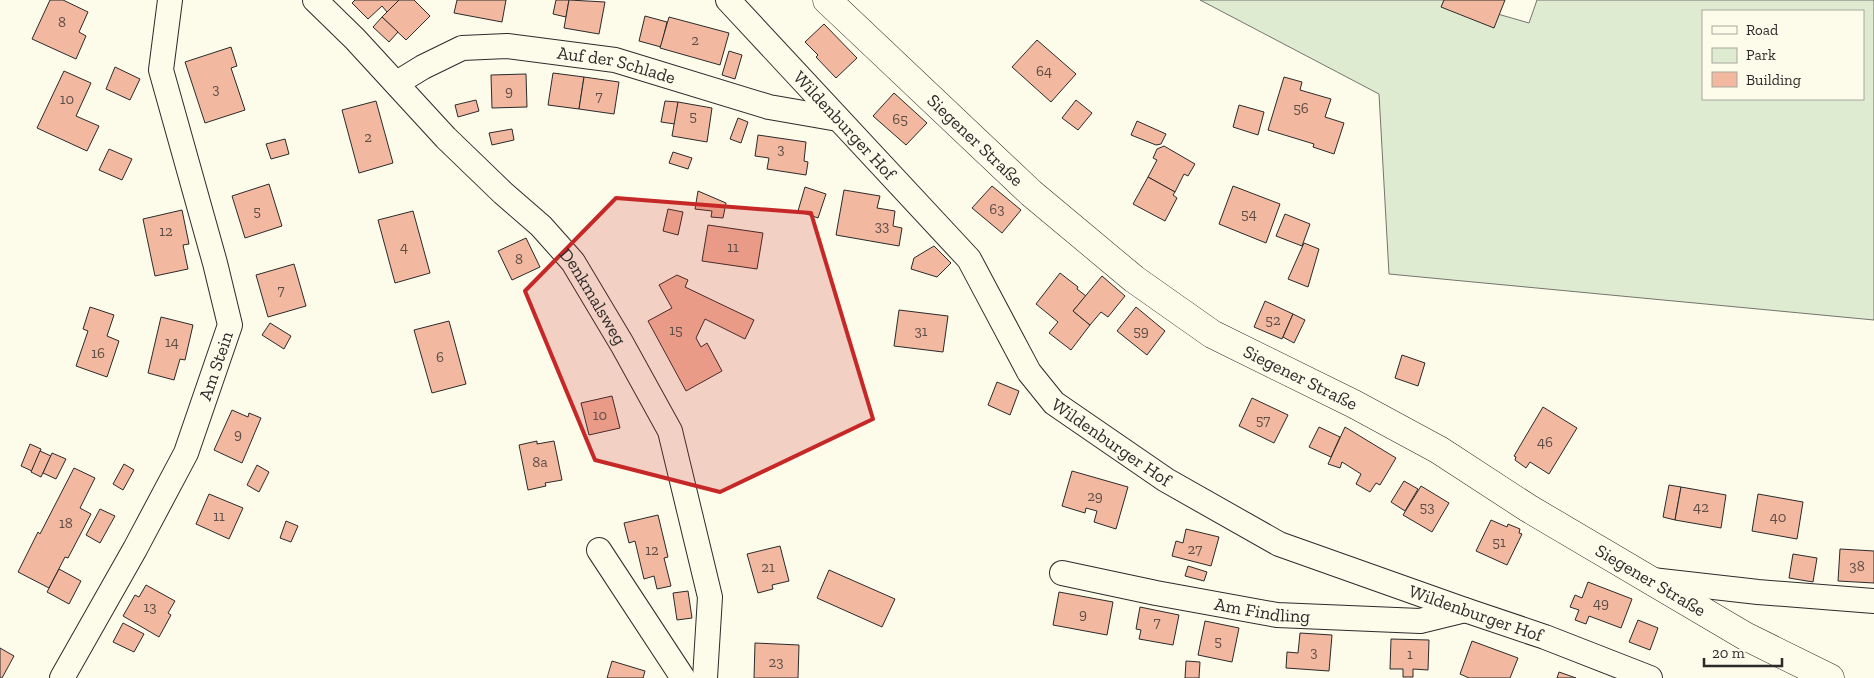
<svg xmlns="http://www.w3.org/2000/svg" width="1874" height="678" viewBox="0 0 1874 678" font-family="'Zilla Slab',serif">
	<rect width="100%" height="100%" fill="#fdfbea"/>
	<path fill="#deebd1" stroke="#74746e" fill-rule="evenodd" d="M1200 0H1449L1529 23 1537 0H1874V320L1389 274 1379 94ZM1703 11H1863V99H1703Z"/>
	<g fill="#f2b8a0" stroke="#2b2b2b">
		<path d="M50 0H63L88 12 79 32 86 36 76 59 32 39Z"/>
		<path d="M355 0H399L387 12 382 6 368 19 352 3Z"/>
		<path d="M399 0H414L430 16 406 40 382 17Z"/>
		<path d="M457 0H506L502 22 454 13Z"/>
		<path d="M556 0H569L566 17 553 14Z"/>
		<path d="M569 0 605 2 599 34 564 28Z"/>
		<path d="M1444 0H1505L1494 28 1441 7Z"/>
		<path d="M645 16 667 22 661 47 639 41Z"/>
		<path d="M382 17 398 32 389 42 373 27Z"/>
		<path d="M669 17 729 33 720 65 660 48Z"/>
		<path d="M824 24 857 58 836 78 816 57 818 55 805 42Z"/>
		<path d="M1037 40 1076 74 1051 102 1012 67Z"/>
		<path d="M231 47 237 66 231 68 245 110 205 123 185 62Z"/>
		<path d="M729 51 742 55 735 79 722 75Z"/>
		<path d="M115 67 140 79 130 100 106 89Z"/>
		<path d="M64 71 91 83 76 116 99 126 87 151 37 128Z"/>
		<path d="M553 73 584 77 579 109 548 105Z"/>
		<path d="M526 74 527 107 492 108 491 75Z"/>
		<path d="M584 77 619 82 614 114 579 109Z"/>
		<path d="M1284 77 1302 82 1300 90 1331 99 1325 117 1344 123 1334 154 1313 147 1314 144 1268 130Z"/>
		<path d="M894 93 927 123 906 145 873 116Z"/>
		<path d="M476 100 479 111 458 117 455 105Z"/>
		<path d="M1076 100 1092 113 1078 130 1062 118Z"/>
		<path d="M376 101 393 163 359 173 342 110Z"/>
		<path d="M665 101 678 102 675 124 661 122Z"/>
		<path d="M678 102 712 108 707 142 672 136Z"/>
		<path d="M1239 105 1264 112 1258 135 1233 127Z"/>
		<path d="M738 118 748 122 741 143 730 139Z"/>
		<path d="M1137 121 1166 134 1161 144 1156 145 1131 135Z"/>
		<path d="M512 129 514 140 492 145 489 133Z"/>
		<path d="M758 135 806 142 804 161 808 162 806 175 767 169 769 158 755 156Z"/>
		<path d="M285 139 289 154 271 159 266 144Z"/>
		<path d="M1164 146 1195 164 1188 176 1184 174 1175 192 1148 177 1157 160 1153 158 1157 149Z"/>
		<path d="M109 149 132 159 122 180 99 170Z"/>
		<path d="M673 152 692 158 688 169 669 163Z"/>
		<path d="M1148 177 1175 192 1173 195 1177 198 1165 221 1133 204Z"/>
		<path d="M269 184 282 226 245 238 232 196Z"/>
		<path d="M992 186 1021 210 1002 233 972 208Z"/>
		<path d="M1233 186 1280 204 1266 243 1219 224Z"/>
		<path d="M805 187 826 194 818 218 798 211Z"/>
		<path d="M844 190 880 196 877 208 895 211 893 226 902 228 899 246 836 235Z"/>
		<path d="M698 191 726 203 723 218 711 217 712 211 695 209Z"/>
		<path d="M668 209 683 212 678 235 663 231Z"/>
		<path d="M182 210 189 244 183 245 188 269 155 276 143 219Z"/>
		<path d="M413 211 430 273 395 283 378 220Z"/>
		<path d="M1285 214 1310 224 1302 246 1276 236Z"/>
		<path d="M708 225 763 233 757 269 702 261Z"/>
		<path d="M526 238 540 267 512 280 498 251Z"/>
		<path d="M1304 243 1319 249 1308 287 1288 279Z"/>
		<path d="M934 246 951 263 937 277 911 269 914 258Z"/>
		<path d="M294 264 306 306 268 317 256 275Z"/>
		<path d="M1060 273 1078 287 1077 289 1086 296 1073 311 1090 325 1071 350 1049 333 1058 322 1036 304Z"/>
		<path d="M677 275 688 280 685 287 754 320 745 339 705 319 696 338 701 347 707 343 722 371 686 391 648 321 672 308 659 285Z"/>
		<path d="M1102 276 1125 296 1108 317 1101 312 1090 325 1073 311Z"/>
		<path d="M1265 301 1293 314 1282 339 1254 327Z"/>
		<path d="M90 307 114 315 107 336 119 341 107 377 76 366 88 331 83 329Z"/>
		<path d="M1136 307 1165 331 1147 355 1117 331Z"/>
		<path d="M899 310 948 316 943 352 894 346Z"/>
		<path d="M1293 314 1305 320 1294 343 1283 337Z"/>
		<path d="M161 317 193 325 185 360 180 359 174 380 148 373Z"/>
		<path d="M449 321 466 384 432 393 414 330Z"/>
		<path d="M270 323 291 336 284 349 262 335Z"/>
		<path d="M1402 355 1425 363 1418 386 1395 378Z"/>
		<path d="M997 382 1019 391 1010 415 988 405Z"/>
		<path d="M612 396 620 428 589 435 581 403Z"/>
		<path d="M1252 398 1288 415 1274 443 1239 426Z"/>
		<path d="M1543 407 1577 428 1549 474 1530 462 1526 468 1515 460 1516 457 1514 456Z"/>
		<path d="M232 410 248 417 249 413 261 418 242 463 214 450Z"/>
		<path d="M1319 427 1340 437 1331 457 1309 447Z"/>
		<path d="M1345 427 1396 458 1380 485 1376 483 1370 492 1356 484 1361 474 1342 462 1340 468 1328 464Z"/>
		<path d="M537 441V444L554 441 562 480 545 483 546 486 528 490 519 445Z"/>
		<path d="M30 444 41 449 32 471 21 466Z"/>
		<path d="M40 451 51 456 41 477 31 472Z"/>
		<path d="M52 453 66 459 56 479 43 473Z"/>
		<path d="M124 464 134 470 123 490 113 484Z"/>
		<path d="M257 465 269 472 259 492 247 485Z"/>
		<path d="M74 468 95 478 80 508 91 514 68 558 65 557 49 588 18 572 38 532 40 534Z"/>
		<path d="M1072 471 1128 487 1116 529 1094 522 1097 511 1086 508 1085 513 1062 506Z"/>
		<path d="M1404 481 1418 489 1405 511 1391 502Z"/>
		<path d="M1669 485 1681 487 1675 520 1663 517Z"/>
		<path d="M1421 486 1449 503 1432 532 1403 515Z"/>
		<path d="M1681 487 1726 495 1721 528 1675 520Z"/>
		<path d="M209 494 243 508 229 539 196 524Z"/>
		<path d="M1758 494 1803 502 1797 539 1752 531Z"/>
		<path d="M100 509 115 516 100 543 86 535Z"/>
		<path d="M658 515 668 557 664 558 671 586 657 589 654 576 644 579 635 541 629 543 624 523Z"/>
		<path d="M1491 520 1507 527 1508 524 1520 529 1519 533 1522 534 1507 565 1476 551Z"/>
		<path d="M286 521 298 526 291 542 280 538Z"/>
		<path d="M1186 529 1219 537 1211 566 1172 556 1176 541 1183 543Z"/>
		<path d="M780 546 789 581 772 585 773 589 758 593 747 554Z"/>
		<path d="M1840 549 1874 551V583L1838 581Z"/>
		<path d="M1793 554 1817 558 1813 582 1789 578Z"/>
		<path d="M1188 566 1207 572 1204 581 1185 576Z"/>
		<path d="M59 569 81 581 69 604 47 592Z"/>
		<path d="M829 570 895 599 882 627 817 598Z"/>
		<path d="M1588 582 1632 599 1621 628 1589 616 1586 624 1575 620 1579 610 1570 607 1575 595 1582 598Z"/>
		<path d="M146 585 175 601 168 613 171 615 159 637 123 616 135 595 139 597Z"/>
		<path d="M688 591 692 618 677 620 673 593Z"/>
		<path d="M1059 592 1113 602 1107 635 1053 625Z"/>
		<path d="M1140 607 1179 615 1173 645 1139 639 1141 630 1136 629Z"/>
		<path d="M1638 620 1658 628 1650 650 1629 642Z"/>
		<path d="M1205 621 1239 628 1232 662 1198 655Z"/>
		<path d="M123 623 144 634 134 652 113 642Z"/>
		<path d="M1300 633 1332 635 1329 671 1286 668 1287 652 1298 653Z"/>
		<path d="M1391 639 1429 640 1428 670 1413 669V677H1403V669H1390Z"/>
		<path d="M1472 641 1518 658 1510 678H1469L1460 674Z"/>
		<path d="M755 643 799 645 798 678H754Z"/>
		<path d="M0 648 14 656 2 678H0Z"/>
		<path d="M612 661 645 671 643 678H607Z"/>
		<path d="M1186 661 1200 662 1199 678H1185Z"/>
		<path d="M1559 672 1576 678H1557Z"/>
	</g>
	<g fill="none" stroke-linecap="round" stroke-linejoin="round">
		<defs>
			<g id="minor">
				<path id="s1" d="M315 0 355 39 446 138 503 193 541 226 573 262 622 344 670 431 710 597 705 678"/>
				<path id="s2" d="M728 0 969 259 1029 372 1054 403 1166 480 1279 544 1465 610 1545 637 1650 678"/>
				<path id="s3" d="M397 83 423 67 462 48 507 46 615 60 769 107 838 119"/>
				<path d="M599 550 683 678"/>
				<path id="s4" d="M1062 573 1156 593 1277 615 1420 621 1465 610"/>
				<path d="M1652 580 1758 592 1874 601"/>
				<path id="s5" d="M62 678 135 549 186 453 230 325 215 263 161 70 170 0"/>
			</g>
			<g id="secondary">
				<path id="s6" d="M827 0 1031 193 1134 279 1212 334 1354 404 1439 450 1528 508 1745 636 1830 678"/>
			</g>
		</defs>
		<use href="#minor" stroke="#2b2b2b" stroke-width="26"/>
		<use href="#secondary" stroke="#2b2b2b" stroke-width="29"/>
		<use href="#minor" stroke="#fdfbea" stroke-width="24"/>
		<use href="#secondary" stroke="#fdfbea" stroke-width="28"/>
	</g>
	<path fill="#c62828" fill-opacity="0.2" stroke="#c62828" stroke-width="4" stroke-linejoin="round" d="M616 198 811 213 873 419 720 492 595 460 525 291Z"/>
	<g text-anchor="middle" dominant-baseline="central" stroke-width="4" stroke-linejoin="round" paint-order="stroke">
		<g font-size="15" fill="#5d4e48">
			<text x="62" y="22">8</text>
			<text x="695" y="40">2</text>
			<text x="1044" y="71">64</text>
			<text x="216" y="89">3</text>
			<text x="509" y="91">9</text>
			<text x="599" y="96">7</text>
			<text x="67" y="99">10</text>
			<text x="1301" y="108">56</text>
			<text x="693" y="116">5</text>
			<text x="900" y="119">65</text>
			<text x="368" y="137">2</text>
			<text x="781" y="149">3</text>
			<text x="997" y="209">63</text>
			<text x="257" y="211">5</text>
			<text x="1249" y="214">54</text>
			<text x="882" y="226">33</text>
			<text x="166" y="231">12</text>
			<text x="404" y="247">4</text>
			<text x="733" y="247">11</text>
			<text x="519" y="259">8</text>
			<text x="281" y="290">7</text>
			<text x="1273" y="320">52</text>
			<text x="676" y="330">15</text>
			<text x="921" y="331">31</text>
			<text x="1141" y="331">59</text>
			<text x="172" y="342">14</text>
			<text x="98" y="353">16</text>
			<text x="440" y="357">6</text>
			<text x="600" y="415">10</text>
			<text x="1263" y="420">57</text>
			<text x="238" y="434">9</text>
			<text x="1545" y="442">46</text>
			<text x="540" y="462">8a</text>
			<text x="1095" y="496">29</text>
			<text x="1427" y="507">53</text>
			<text x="1701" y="507">42</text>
			<text x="219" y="516">11</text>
			<text x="1778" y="517">40</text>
			<text x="66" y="523">18</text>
			<text x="1499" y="542">51</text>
			<text x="1195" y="549">27</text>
			<text x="652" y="550">12</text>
			<text x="1857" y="566">38</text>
			<text x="768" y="567">21</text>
			<text x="1601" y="603">49</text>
			<text x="150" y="607">13</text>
			<text x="1083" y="614">9</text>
			<text x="1157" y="622">7</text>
			<text x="1218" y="641">5</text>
			<text x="1314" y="652">3</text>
			<text x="1410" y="654">1</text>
			<text x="776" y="662">23</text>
		</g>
		<g font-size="18" fill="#2b2b2b" stroke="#fdfbea">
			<text stroke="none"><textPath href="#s3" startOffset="230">Auf der Schlade</textPath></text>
			<text stroke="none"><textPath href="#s2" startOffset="171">Wildenburger Hof</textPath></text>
			<text stroke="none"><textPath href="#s6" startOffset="204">Siegener Straße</textPath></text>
			<text stroke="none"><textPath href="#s1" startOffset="408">Denkmalsweg</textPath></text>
			<text stroke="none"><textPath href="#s5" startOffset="349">Am Stein</textPath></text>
			<text stroke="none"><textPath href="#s6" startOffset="609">Siegener Straße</textPath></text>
			<text stroke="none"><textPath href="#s2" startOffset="591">Wildenburger Hof</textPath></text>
			<text stroke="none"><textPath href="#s6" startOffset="1014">Siegener Straße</textPath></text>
			<text stroke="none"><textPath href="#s4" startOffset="204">Am Findling</textPath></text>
			<text stroke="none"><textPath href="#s2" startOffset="996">Wildenburger Hof</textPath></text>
		</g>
	</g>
	<rect x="1702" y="10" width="162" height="90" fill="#fdfbea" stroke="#a9a89e"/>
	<rect x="1712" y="26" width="25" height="8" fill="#fdfbea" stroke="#a9a89e"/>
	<text x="1746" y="35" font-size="15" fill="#2b2b2b">Road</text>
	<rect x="1712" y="48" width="25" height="15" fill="#deebd1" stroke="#a9a89e"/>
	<text x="1746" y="60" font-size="15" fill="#2b2b2b">Park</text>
	<rect x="1712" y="72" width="25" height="15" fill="#f2b8a0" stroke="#a9a89e"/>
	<text x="1746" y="85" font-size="15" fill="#2b2b2b">Building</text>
	<path d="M1704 658v8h78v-8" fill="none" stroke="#2b2b2b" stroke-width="2.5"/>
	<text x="1712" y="658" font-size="15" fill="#2b2b2b" stroke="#fdfbea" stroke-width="4" paint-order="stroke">20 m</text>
</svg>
